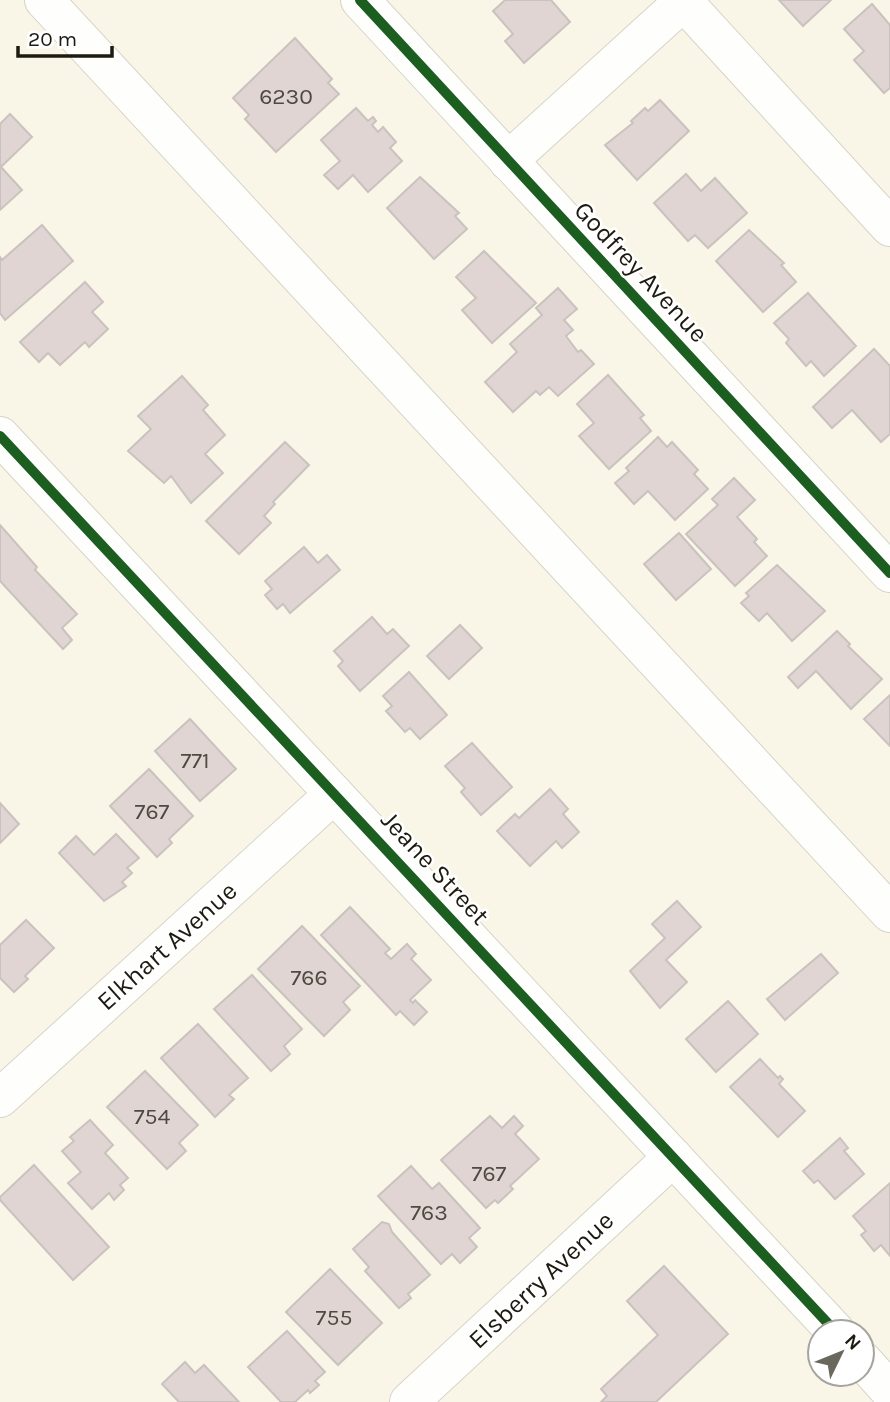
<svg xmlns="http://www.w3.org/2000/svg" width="890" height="1402" viewBox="0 0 890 1402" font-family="Karla,sans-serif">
	<rect width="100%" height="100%" fill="#f9f6e8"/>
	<g fill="#e0d5d3" stroke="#c9c2bf" stroke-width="2">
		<path d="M505 0H551L570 22 524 63 505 41 513 34 493 11Z"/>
		<path d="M779 0H831L803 26Z"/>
		<path d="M872 4 890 25V88L884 93 854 60 864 51 844 29Z"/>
		<path d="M295 38 332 79 328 83 339 94 276 152 245 119 249 115 233 98Z"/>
		<path d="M660 100 689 131 637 180 605 145 633 123 631 121 645 108 648 111Z"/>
		<path d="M356 108 368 121 373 117 376 121 372 125 378 132 383 127 396 142 390 148 402 161 368 192 353 175 338 189 324 175 340 161 321 140Z"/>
		<path d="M10 114 32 137 1 167 22 190 0 210V124Z"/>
		<path d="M686 174 701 191 715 178 747 213 708 248 695 235 688 241 654 203Z"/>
		<path d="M420 177 459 213 455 216 467 229 434 259 387 208Z"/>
		<path d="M42 225 73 261 5 320 0 313V257L2 260Z"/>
		<path d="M749 230 784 263 781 265 796 282 763 312 716 261Z"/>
		<path d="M484 251 536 303 492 343 462 310 476 298 456 277Z"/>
		<path d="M85 282 103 302 92 312 108 329 89 347 85 342 60 365 48 353 39 362 20 342Z"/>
		<path d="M558 288 577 309 564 320 573 330 566 336 578 352 581 350 594 364 558 396 549 387 540 395 536 391 513 412 485 382 517 352 510 344 542 315 536 308Z"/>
		<path d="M808 293 856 346 824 376 811 361 806 366 786 343 789 339 774 323Z"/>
		<path d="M874 349 890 366V434L881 442 852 410 832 428 813 407Z"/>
		<path d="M608 375 644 415 640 418 651 431 609 469 579 436 594 423 577 404Z"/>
		<path d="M182 376 208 405 203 410 225 435 205 454 223 473 191 503 171 476 164 483 128 451 151 429 138 416Z"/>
		<path d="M658 437 667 447 672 442 698 470 694 474 708 489 675 520 648 491 634 504 615 483 629 471 626 468Z"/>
		<path d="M285 442 309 465 273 502 275 504 264 516 271 523 239 554 206 521Z"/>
		<path d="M734 478 755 500 737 517 757 539 754 542 767 556 735 586 686 534 718 505 712 499Z"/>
		<path d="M0 525 37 567 35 570 77 614 62 628 72 640 63 649 0 581Z"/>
		<path d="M679 533 711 569 676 600 644 564Z"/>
		<path d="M304 547 318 563 327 555 340 570 290 613 283 604 277 609 265 595 272 589 265 581Z"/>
		<path d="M777 565 825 611 792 641 767 613 759 621 741 603 749 596 746 593Z"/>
		<path d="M372 617 387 634 393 629 409 646 360 691 338 666 343 661 334 651Z"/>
		<path d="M460 625 482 648 449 679 427 656Z"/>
		<path d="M837 631 850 644 848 646 882 679 851 709 816 671 798 688 788 677Z"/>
		<path d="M409 672 447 715 420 739 410 728 405 732 386 711 392 706 383 696Z"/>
		<path d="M890 695V746L864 719Z"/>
		<path d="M190 719 236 769 200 801 155 751Z"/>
		<path d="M472 743 512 787 481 815 461 792 465 788 445 766Z"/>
		<path d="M149 769 193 816 169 839 172 843 157 857 110 806Z"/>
		<path d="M550 789 568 809 563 814 579 832 562 848 556 841 530 866 497 831 515 814 519 818Z"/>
		<path d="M0 803 19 824 0 843Z"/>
		<path d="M116 834 139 858 127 868 132 873 122 882 126 886 104 901 59 853 76 836 94 855Z"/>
		<path d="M677 901 701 927 666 960 687 982 660 1008 630 971 665 938 652 924Z"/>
		<path d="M350 907 390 949 385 953 391 959 407 944 416 954 411 959 431 980 410 1000 413 1003 415 1000 427 1012 414 1025 400 1011 396 1015 321 935Z"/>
		<path d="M26 920 54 948 25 976 28 979 14 992 0 978V945Z"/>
		<path d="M302 926 360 986 343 1002 350 1010 324 1036 258 969Z"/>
		<path d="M821 954 838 973 785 1020 767 999Z"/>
		<path d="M252 975 302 1029 284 1046 290 1054 271 1071 214 1009Z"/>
		<path d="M728 1001 758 1034 716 1072 686 1039Z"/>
		<path d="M198 1024 248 1078 229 1095 234 1099 215 1117 161 1058Z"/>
		<path d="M760 1059 778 1078 780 1076 783 1079 779 1084 805 1111 778 1137 730 1087Z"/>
		<path d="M145 1071 198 1125 179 1143 186 1151 167 1169 107 1107Z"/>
		<path d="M490 1116 502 1128 514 1116 523 1126 515 1134 539 1159 510 1186 513 1189 498 1203 495 1200 486 1208 441 1160Z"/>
		<path d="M90 1120 113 1145 105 1153 128 1178 120 1185 124 1190 114 1200 109 1193 92 1209 68 1183 81 1172 62 1151 74 1141 70 1137Z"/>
		<path d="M840 1138 848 1148 844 1151 864 1174 835 1199 818 1180 814 1183 803 1171Z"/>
		<path d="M34 1165 109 1247 73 1280 0 1200V1197Z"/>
		<path d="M411 1166 432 1189 439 1183 480 1228 469 1238 477 1247 460 1263 452 1254 441 1264 378 1196Z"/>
		<path d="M890 1183V1256L881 1245 874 1251 861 1235 866 1231 853 1216Z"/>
		<path d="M382 1222 389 1224 392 1232 430 1275 408 1294 411 1298 399 1308 365 1271 369 1267 353 1249Z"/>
		<path d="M664 1266 728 1334 656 1402H601L607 1396 601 1389 658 1335 627 1301Z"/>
		<path d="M330 1269 382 1323 338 1365 286 1312Z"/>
		<path d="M287 1331 325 1372 315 1381 319 1385 310 1393 308 1390 295 1402H281L248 1367Z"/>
		<path d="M185 1362 195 1373 204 1365 239 1402H179L162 1384Z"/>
	</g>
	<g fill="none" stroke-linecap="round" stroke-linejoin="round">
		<defs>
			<g id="minor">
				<path d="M44 0 890 913"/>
				<path d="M360 0 890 573"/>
				<path d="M682 0 890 227"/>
				<path d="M508 161 685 0"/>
				<path d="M0 436 836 1332"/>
				<path d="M0 1098 334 794"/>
				<path d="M862 1360 890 1391"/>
				<path d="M409 1402 673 1157"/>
			</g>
		</defs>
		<use href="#minor" stroke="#d6d3c8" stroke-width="40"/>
		<use href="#minor" stroke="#fefefc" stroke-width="38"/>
		<defs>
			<g id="cycleway">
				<path d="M360 0 890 573"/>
				<path d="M0 436 836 1332"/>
			</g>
		</defs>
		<use href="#cycleway" stroke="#fff" stroke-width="15"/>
		<use href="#cycleway" stroke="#1b5e20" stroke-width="10"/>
	</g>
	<g text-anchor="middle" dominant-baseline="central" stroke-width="5" stroke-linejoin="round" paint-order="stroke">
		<g font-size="23" fill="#4e4a41">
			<text x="286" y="96">6230</text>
			<text x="195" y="760">771</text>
			<text x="152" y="811">767</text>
			<text x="309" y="977">766</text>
			<text x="152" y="1116">754</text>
			<text x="489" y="1173">767</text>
			<text x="429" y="1212">763</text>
			<text x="334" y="1317">755</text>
		</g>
		<g font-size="26" fill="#1d1b10" stroke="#fff">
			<text transform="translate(641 272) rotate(47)">Godfrey Avenue</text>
			<text transform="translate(435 868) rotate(47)">Jeane Street</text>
			<text transform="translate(167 946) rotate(-42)">Elkhart Avenue</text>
			<text transform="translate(541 1280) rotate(-43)">Elsberry Avenue</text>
		</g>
	</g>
	<g transform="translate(841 1353) rotate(47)"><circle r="33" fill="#ffffff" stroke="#a5a49f" stroke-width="2"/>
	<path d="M0-5L12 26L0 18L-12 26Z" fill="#6a685c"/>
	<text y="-10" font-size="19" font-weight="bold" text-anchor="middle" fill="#1d1b10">N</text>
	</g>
	<path d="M18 46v10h94v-10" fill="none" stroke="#1d1b10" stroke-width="3.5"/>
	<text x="28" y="46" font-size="21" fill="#1d1b10" stroke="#ffffff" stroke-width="5" paint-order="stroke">20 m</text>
</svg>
